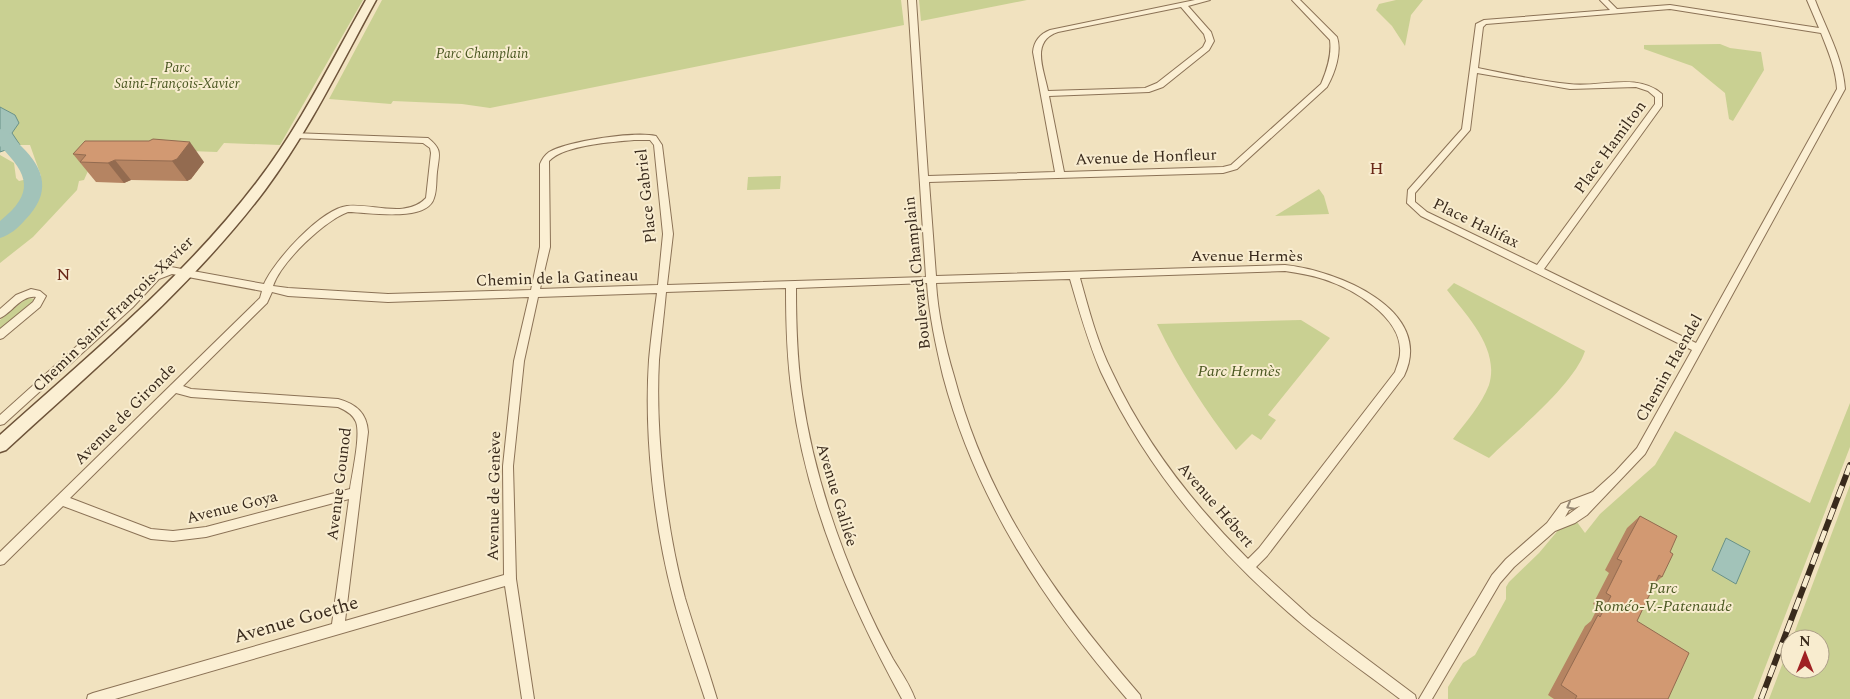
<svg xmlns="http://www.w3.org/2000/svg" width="1850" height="699" viewBox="0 0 1850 699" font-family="Spectral,serif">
	<rect width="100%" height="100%" fill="#f1e2bf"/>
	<g fill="#c9d092">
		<path d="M0 0H363L280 145 224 143 217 152 106 148 86 153 88 171 84 180 79 181 77 190 33 237 0 263V155L14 163 16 178 19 181 41 176 30 145H20L12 133 15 115 0 107Z"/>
		<path d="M382 0H901L904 25 490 108 462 104 393 101 391 104 329 99Z"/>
		<path d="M919 0H1027L921 21Z"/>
		<path d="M1396 0H1423L1411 15 1405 46 1392 26 1376 10 1379 4Z"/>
		<path d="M1720 44 1730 48 1761 52 1764 70 1733 121 1729 119 1725 93 1692 66 1644 49V45Z"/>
		<path d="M781 176 780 189 747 190 748 177Z"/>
		<path d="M1319 189 1324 196 1329 214 1275 216Z"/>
		<path d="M1454 283 1585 351C1574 385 1515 432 1489 458L1453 439C1465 423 1482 404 1489 385 1500 349 1467 316 1447 290Z"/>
		<path d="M27 298 35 299 0 330V320Z"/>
		<path d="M1301 320 1330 338 1268 415 1276 420 1261 440 1252 434 1236 450C1205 410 1179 370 1157 324Z"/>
		<path d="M1850 403V447L1753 699H1448V687L1463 663 1475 655 1506 599V587L1509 582 1539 553 1560 528 1577 522 1585 533 1600 514 1655 465 1675 431 1810 503Z"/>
		<path d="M1850 485V699H1769L1790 644V669H1820V639H1792Z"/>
	</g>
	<g fill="#a2c3b9" stroke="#699187">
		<path d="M0 107 15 115 19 123 12 133 20 145 0 152Z"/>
		<path d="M1726 538 1750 551 1736 584 1712 570Z"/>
	</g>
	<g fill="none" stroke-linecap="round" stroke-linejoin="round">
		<path fill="#a2c3b9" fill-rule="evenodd" d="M0 129C9 132 15 139 21 146 46 170 51 194 25 220 18 228 10 235 0 238V221C35 193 29 175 0 146Z"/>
		<defs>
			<g id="street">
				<path d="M908 0H916L928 176 1055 172 1033 52C1034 41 1040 34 1050 30L1195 0H1210L1188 6 1211 32 1214 41 1209 50 1163 87 1149 92 1049 96 1064 172 1223 167 1231 165 1321 84C1327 70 1332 55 1330 40L1292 0H1300L1337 37C1342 52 1335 73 1327 87L1237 169 1223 173 929 182 936 276 1285 265C1335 270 1436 309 1404 376L1267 556 1256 567 1311 617 1415 695 1416 699H1400C1363 671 1324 644 1289 613 1211 545 1145 466 1101 372 1088 342 1079 310 1070 279L936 283C938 314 945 346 954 376 987 502 1056 598 1140 695L1141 699H1127C1044 603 976 500 943 376 936 346 929 315 927 283L796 288C796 323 797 359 802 394 812 464 834 533 863 598 872 619 882 639 893 659 901 672 910 685 915 699H902C850 604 806 503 792 394 787 359 786 324 786 288L666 292C664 315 661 338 659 360 655 433 666 527 685 598 695 632 707 665 717 699H705C694 665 682 632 673 597 654 525 644 435 649 360 651 338 654 315 657 293L538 297 524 361 513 466 516 579 534 699H522L505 586 115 699H87L88 695 93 693 332 624 349 499 206 537 173 541 151 539 63 506 4 564 0 565V552L260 298 262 291 172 274 159 279 133 307 4 424 0 425V415L127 301 153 275 171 267 264 284C274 261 321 209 347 206 372 203 406 219 426 198L431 153 430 148 423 143 295 138 291 135 292 133 428 138C443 150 439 154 437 172 436 180 437 190 434 198 427 223 367 212 348 212 324 221 281 262 273 286L288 288 388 294 531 290 540 247V164C542 159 545 155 549 152 568 141 635 131 656 136L662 145 673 234 667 285 926 277ZM1181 7 1204 34 1206 41 1203 47 1157 83 1145 88 1048 91C1044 70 1030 41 1058 32ZM634 140H650L654 145 663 234 658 285 540 289 550 247 549 161C564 145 612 142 634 140ZM1285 271C1298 273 1311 275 1323 279 1352 288 1403 317 1400 353 1400 359 1397 366 1395 372L1259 548 1248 559C1193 504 1145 443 1112 372 1097 342 1089 310 1080 278ZM272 292 288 296 388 302 529 297 514 361 503 466 504 575 345 621 368 432C367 413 356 404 338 399L191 389 183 386 267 303ZM176 393 191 397 338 407C345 410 353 414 356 422 361 435 352 474 350 489L206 527 173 531 151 529 70 498Z"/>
				<path d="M1600 0H1608L1617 9 1670 5 1819 28 1807 0H1815C1826 29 1843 58 1845 89L1645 454 1587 515 1575 523 1555 531 1514 567 1500 583 1432 699H1419L1492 575 1506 559 1547 523 1561 504 1593 492 1615 472 1637 448 1692 350 1421 216 1407 203 1408 190 1462 129 1476 24 1484 20 1610 10ZM1670 9 1821 33C1828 51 1836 69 1837 89L1696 343 1544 269 1662 106V94C1637 72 1599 88 1569 84 1538 81 1508 74 1478 68L1483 27 1486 24ZM1477 73 1570 89 1636 87 1648 91 1655 97V104L1537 265 1427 212 1415 202V193L1470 130ZM1580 506 1565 517 1569 510Z"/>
				<path d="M31 289 40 291 46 296 40 307 3 338 0 339V329L33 302 36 297C21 295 12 313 0 318V309L16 295Z"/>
			</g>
			<path id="secondary" d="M366 0H376C341 64 309 131 265 190 191 288 96 367 6 450L0 452V435C89 355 184 278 257 182 300 126 331 62 366 0Z"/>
		</defs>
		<use href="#street" stroke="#8b7256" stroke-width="2"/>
		<use href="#secondary" stroke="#6d5339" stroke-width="3"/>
		<use href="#street" fill="#fbefd3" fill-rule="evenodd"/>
		<use href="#secondary" fill="#fbefd3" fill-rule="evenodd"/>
		<defs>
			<path id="rail" d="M1761 699 1850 465"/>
		</defs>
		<use href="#rail" stroke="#392a1c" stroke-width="6"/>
		<use href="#rail" stroke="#f8eccf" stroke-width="4.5" stroke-dasharray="12" stroke-linecap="butt"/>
	</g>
	<g fill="#b58462">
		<path d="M73 154 204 162 191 179 187 181 131 180 124 183 96 182Z"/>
		<path d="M1640 516 1670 552 1662 577 1655 583 1637 621 1668 699H1554L1548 695 1585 626 1591 621 1598 607 1593 604 1609 573 1605 570 1627 528Z"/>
	</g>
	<g fill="#936b50">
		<path d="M190 142 204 162 191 179 187 181 172 161Z"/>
		<path d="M115 160 131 180 124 183 108 163Z"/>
	</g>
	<g fill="#d29972" stroke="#936b50">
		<path d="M153 139 190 142 177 159 172 161 115 160 108 163 80 162 86 155 73 154 85 141H149Z"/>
		<path d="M1640 516 1677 536 1670 552 1673 554 1662 577 1659 575 1637 621 1689 653 1668 699H1575L1577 696 1561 685 1598 615 1600 617 1611 596 1606 593 1622 561 1617 559Z"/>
	</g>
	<defs><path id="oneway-chevron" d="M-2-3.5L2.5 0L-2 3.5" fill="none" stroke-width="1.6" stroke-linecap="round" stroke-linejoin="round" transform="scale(1.25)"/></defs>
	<use stroke="#9a8c78" href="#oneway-chevron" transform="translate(1570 506) rotate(151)"/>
	<g text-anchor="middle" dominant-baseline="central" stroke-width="4" stroke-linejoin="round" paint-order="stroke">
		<g font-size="14" font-style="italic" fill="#4a5721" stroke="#f8eccf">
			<text x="482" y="53">Parc Champlain</text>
			<text x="177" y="67">Parc<tspan x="177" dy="16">Saint-François-Xavier</tspan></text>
		</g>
		<g font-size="16" fill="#392a1c" stroke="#f8eccf">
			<text transform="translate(1610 147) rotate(-54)">Place Hamilton</text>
			<text transform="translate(1146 157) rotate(-2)">Avenue de Honfleur</text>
			<text transform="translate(646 196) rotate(-96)">Place Gabriel</text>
			<text transform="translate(1476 223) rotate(26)">Place Halifax</text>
			<text x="1247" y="256">Avenue Hermès</text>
			<text transform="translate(917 273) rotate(-96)">Boulevard Champlain</text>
			<text transform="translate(557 278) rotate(-2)">Chemin de la Gatineau</text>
			<text transform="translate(113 314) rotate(-44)">Chemin Saint-François-Xavier</text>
			<text transform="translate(1669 368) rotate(-61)">Chemin Haendel</text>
			<text transform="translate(125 414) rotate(-45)">Avenue de Gironde</text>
			<text transform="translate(339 484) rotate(-83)">Avenue Gounod</text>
			<text transform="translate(837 495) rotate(73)">Avenue Galilée</text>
			<text transform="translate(494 496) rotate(-89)">Avenue de Genève</text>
			<text transform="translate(1216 505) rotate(49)">Avenue Hébert</text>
			<text transform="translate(232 507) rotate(-14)">Avenue Goya</text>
		</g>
		<g font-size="16" font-style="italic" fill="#4a5721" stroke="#f8eccf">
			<text x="1239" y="371">Parc Hermès</text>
			<text x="1663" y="588">Parc<tspan x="1663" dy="18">Roméo-V.-Patenaude</tspan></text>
		</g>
		<g font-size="18" letter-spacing="1" fill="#692818" stroke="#f8eccf">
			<text x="1377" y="168">H</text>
			<text x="64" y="274">N</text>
		</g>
		<g font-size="19" fill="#392a1c" stroke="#f8eccf">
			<text transform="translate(296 620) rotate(-16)">Avenue Goethe</text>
		</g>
	</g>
	<g transform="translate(1805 654)"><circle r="24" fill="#f8eccf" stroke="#ac9e87"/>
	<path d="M0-4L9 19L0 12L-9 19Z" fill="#9f2123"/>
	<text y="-8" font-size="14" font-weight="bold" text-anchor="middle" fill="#392a1c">N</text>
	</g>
</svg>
